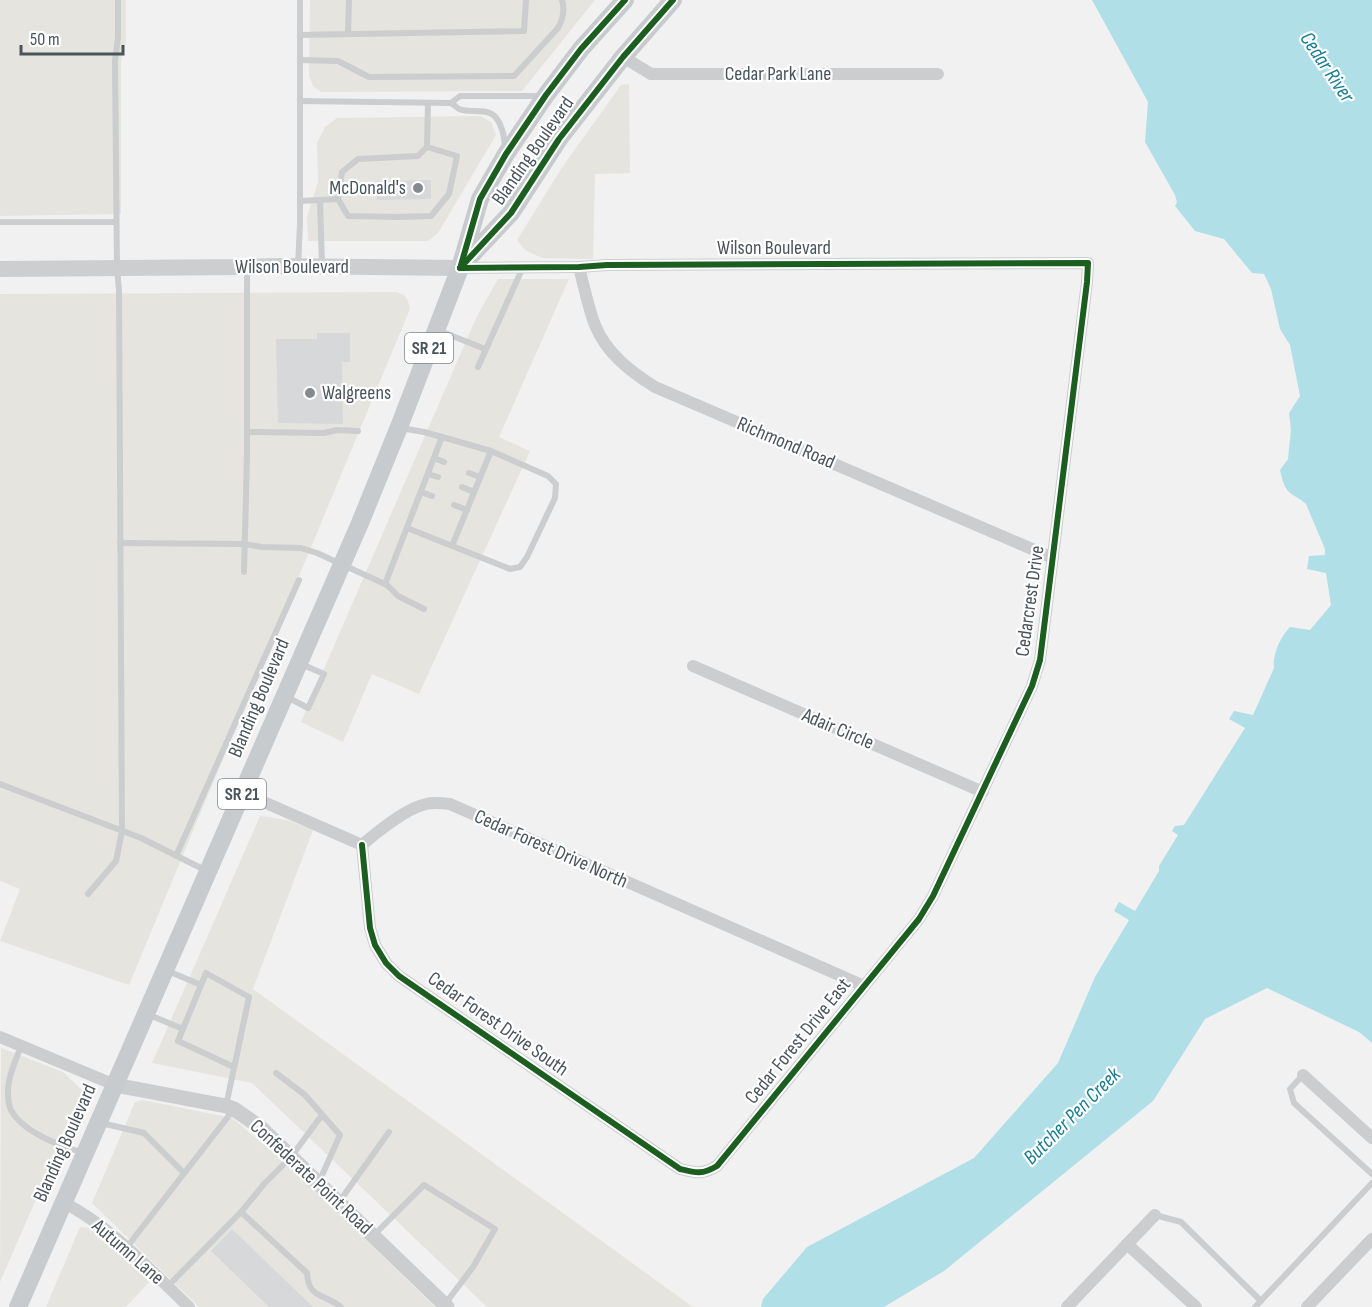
<svg xmlns="http://www.w3.org/2000/svg" width="1372" height="1307" viewBox="0 0 1372 1307" font-family="'Sofia Sans Condensed',sans-serif">
	<rect width="100%" height="100%" fill="#f1f1f1"/>
	<g fill="#e5e4df">
		<path d="M0 0H126V41L121 61V214L0 216Z"/>
		<path d="M310 0H595L522 91 321 92 313 86 309 76Z"/>
		<path d="M629 84 630 173 595 174 593 259 542 258 525 250 517 240 563 166 621 85Z"/>
		<path d="M480 116 491 122 496 135 438 233 428 241H308L307 217 318 182 317 143 325 127 337 118Z"/>
		<path d="M498 279H569L499 437 530 451 419 694 372 674 343 742 301 722 476 318Z"/>
		<path d="M396 292 404 295 408 301 410 309 129 985 0 941 20 889 0 881V294Z"/>
		<path d="M260 816 287 820 313 830 253 989 693 1307H487L252 1083 152 1063Z"/>
		<path d="M1 1048 63 1072 83 1091 0 1282Z"/>
		<path d="M143 1100 232 1118 293 1169 435 1307H199L92 1203 135 1102Z"/>
		<path d="M80 1227 89 1228 150 1281 126 1307H46Z"/>
	</g>
	<path fill="#b0dfe8" d="M1092 0H1372V1043L1359 1032 1267 988 1205 1019 1153 1101 944 1271 884 1307H761L763 1299 807 1247 974 1158 1058 1063 1095 977 1129 920 1114 911 1119 902 1135 911 1159 871V866L1178 835 1172 831 1175 826 1184 825 1245 728 1229 719 1234 711 1253 715 1274 668C1272 655 1281 636 1290 627L1310 630 1331 605 1326 573 1307 569 1309 556 1325 555V549L1306 504C1301 499 1293 496 1288 491 1283 485 1282 477 1280 470L1288 459 1291 430 1289 413 1300 396 1290 345 1280 329 1271 289 1264 274 1252 273 1224 239 1195 231 1175 206 1177 202 1175 195 1145 142 1148 102Z"/>
	<g fill="#d7d8da">
		<path d="M431 180V199L377 200V181Z"/>
		<path d="M317 333H350V362H342L343 424 278 423 276 339H317Z"/>
		<path d="M232 1229 313 1307H269L211 1251Z"/>
	</g>
	<g fill="none" stroke-linecap="round" stroke-linejoin="round">
		<g stroke="#cbcdcf" stroke-width="6">
			<path d="M348 34 349 0"/>
			<path d="M300 35 524 31 526 0"/>
			<path d="M300 60 338 61 369 77 514 76 558 28C563 19 565 10 562 0"/>
			<path d="M300 101 451 103C454 105 456 107 459 109 474 115 493 103 501 127 504 133 504 140 505 146"/>
			<path d="M451 103 460 96H541"/>
			<path d="M427 147 457 156 449 194 431 216 395 217 348 216 338 199 342 172 358 159 418 156 427 147 428 103"/>
			<path d="M320 200 322 266"/>
			<path d="M300 201 338 199"/>
			<path d="M0 222H116"/>
			<path d="M298 266 300 224V0"/>
			<path d="M440 331 485 349"/>
			<path d="M478 367 523 267"/>
			<path d="M247 432 324 433 337 430 358 431"/>
			<path d="M434 458 444 462"/>
			<path d="M469 473 480 477"/>
			<path d="M428 474 438 477"/>
			<path d="M462 487 474 492"/>
			<path d="M421 492 432 496"/>
			<path d="M454 505 467 510"/>
			<path d="M407 528 510 569 520 567 527 557 555 498 556 484 548 476 491 451 442 437"/>
			<path d="M120 543 244 544 262 547 301 548 317 553 387 585 398 596 424 609"/>
			<path d="M452 546 491 451"/>
			<path d="M244 572 247 454V269"/>
			<path d="M385 584 442 437 424 432 401 428"/>
			<path d="M287 697 308 708 324 674 299 663"/>
			<path d="M0 784 141 838 207 871"/>
			<path d="M176 856 299 580"/>
			<path d="M88 894 116 861 122 831 119 290 117 268 115 61 118 37V0"/>
			<path d="M168 971 201 985"/>
			<path d="M147 1014 183 1029"/>
			<path d="M21 1046C16 1060 8 1076 8 1092 8 1097 9 1106 11 1110 23 1133 61 1146 84 1153"/>
			<path d="M276 1073 305 1095 340 1135 319 1182"/>
			<path d="M1303 1075 1290 1089 1294 1103 1372 1174"/>
			<path d="M226 1106 249 997 206 973 178 1041 234 1067"/>
			<path d="M322 1115 291 1157 265 1183 241 1212 307 1273C308 1299 326 1294 341 1307"/>
			<path d="M101 1123 144 1133 184 1173"/>
			<path d="M339 1202 389 1132"/>
			<path d="M1155 1215 1181 1222 1261 1301"/>
			<path d="M374 1235 424 1185 495 1229 473 1267 445 1304"/>
			<path d="M127 1247 234 1109"/>
			<path d="M168 1286 241 1212"/>
			<path d="M1255 1307 1372 1183"/>
		</g>
		<g stroke="#cbcdcf" stroke-width="12">
			<path d="M623 57 651 74H938"/>
			<path d="M579 267C584 286 588 307 595 325 606 353 631 372 655 387L1053 558"/>
			<path d="M693 666 983 792"/>
			<path d="M243 793 362 845"/>
			<path d="M362 845 370 928 375 945 386 963 399 976 680 1169C696 1173 702 1175 717 1166L919 919 933 896 1032 686 1040 660 1087 282 1088 263 607 265 579 267 460 268"/>
			<path d="M362 845C377 832 407 808 426 804 434 802 442 803 450 804L864 986"/>
			<path d="M0 1037 115 1085"/>
			<path d="M1303 1075 1372 1138"/>
			<path d="M63 1202C114 1229 148 1268 189 1307"/>
			<path d="M1127 1244 1196 1307"/>
			<path d="M1067 1307 1155 1215"/>
			<path d="M1307 1307 1372 1239"/>
		</g>
		<path stroke="#cbcdcf" stroke-width="15" d="M115 1085 226 1106 234 1109 260 1127 447 1307"/>
		<path stroke="#ccced0" stroke-width="16" d="M0 269 247 267 279 266 460 268"/>
		<g stroke="#c8cbcd" stroke-width="18">
			<path d="M463 264 511 213 559 139 623 57 673 0"/>
			<path d="M18 1307 360 523 399 427 460 268 480 199 506 154 546 95 581 49 625 0"/>
		</g>
		<defs>
			<g id="cycleway">
				<path d="M461 265 480 199 506 154 546 95 581 49 625 0"/>
				<path d="M460 268 511 213 559 139 623 57 673 0"/>
				<path d="M362 845 370 928 375 945 386 963 399 976 680 1169C696 1173 702 1175 717 1166L919 919 933 896 1032 686 1040 660 1087 282 1088 263 607 265 579 267 460 268"/>
			</g>
		</defs>
		<use href="#cycleway" stroke="#fff" stroke-width="10"/>
		<use href="#cycleway" stroke="#1b5e20" stroke-width="6"/>
	</g>
	<g fill="#848b90" stroke="#fff" stroke-width="2">
		<circle cx="418" cy="188" r="6"/>
		<circle cx="310" cy="393" r="6"/>
	</g>
	<g text-anchor="middle" dominant-baseline="central" stroke-width="4.5" stroke-linejoin="round" paint-order="stroke">
		<g fill="#fff" stroke="#80878d" stroke-width="1.5">
			<rect x="405" y="333" width="48" height="30" rx="4.5"/>
			<rect x="218" y="779" width="48" height="30" rx="4.5"/>
		</g>
		<g font-size="18" font-weight="bold" fill="#4a545c">
			<text x="429" y="348">SR 21</text>
			<text x="242" y="794">SR 21</text>
		</g>
		<g font-size="20" fill="#4a545c" stroke="#fff">
			<text x="778" y="74">Cedar Park Lane</text>
			<text transform="translate(533 151) rotate(-55)">Blanding Boulevard</text>
			<text x="774" y="248">Wilson Boulevard</text>
			<text x="292" y="267">Wilson Boulevard</text>
			<text transform="translate(786 443) rotate(23)">Richmond Road</text>
			<text transform="translate(1030 601) rotate(-82)">Cedarcrest Drive</text>
			<text transform="translate(259 698) rotate(-67)">Blanding Boulevard</text>
			<text transform="translate(838 729) rotate(23)">Adair Circle</text>
			<text transform="translate(551 849) rotate(24)">Cedar Forest Drive North</text>
			<text transform="translate(498 1024) rotate(35)">Cedar Forest Drive South</text>
			<text transform="translate(798 1041) rotate(-51)">Cedar Forest Drive East</text>
			<text transform="translate(65 1143) rotate(-66)">Blanding Boulevard</text>
			<text transform="translate(311 1177) rotate(43)">Confederate Point Road</text>
			<text transform="translate(128 1252) rotate(41)">Autumn Lane</text>
		</g>
		<g font-size="20" fill="#4a545c" stroke="#fff" text-anchor="end">
			<text x="406" y="188">McDonald's</text>
			<text x="322" y="393" text-anchor="start">Walgreens</text>
		</g>
		<g font-size="21" font-style="italic" fill="#197d91" stroke="#fff">
			<text transform="translate(1327 67) rotate(56)">Cedar River</text>
			<text transform="translate(1072 1116) rotate(-45)">Butcher Pen Creek</text>
		</g>
	</g>
	<path d="M21 45v9h102v-9" fill="none" stroke="#4a545c" stroke-width="3"/>
	<text x="30" y="45" font-size="18" fill="#4a545c" stroke="#ffffff" stroke-width="4.5" paint-order="stroke">50 m</text>
</svg>
